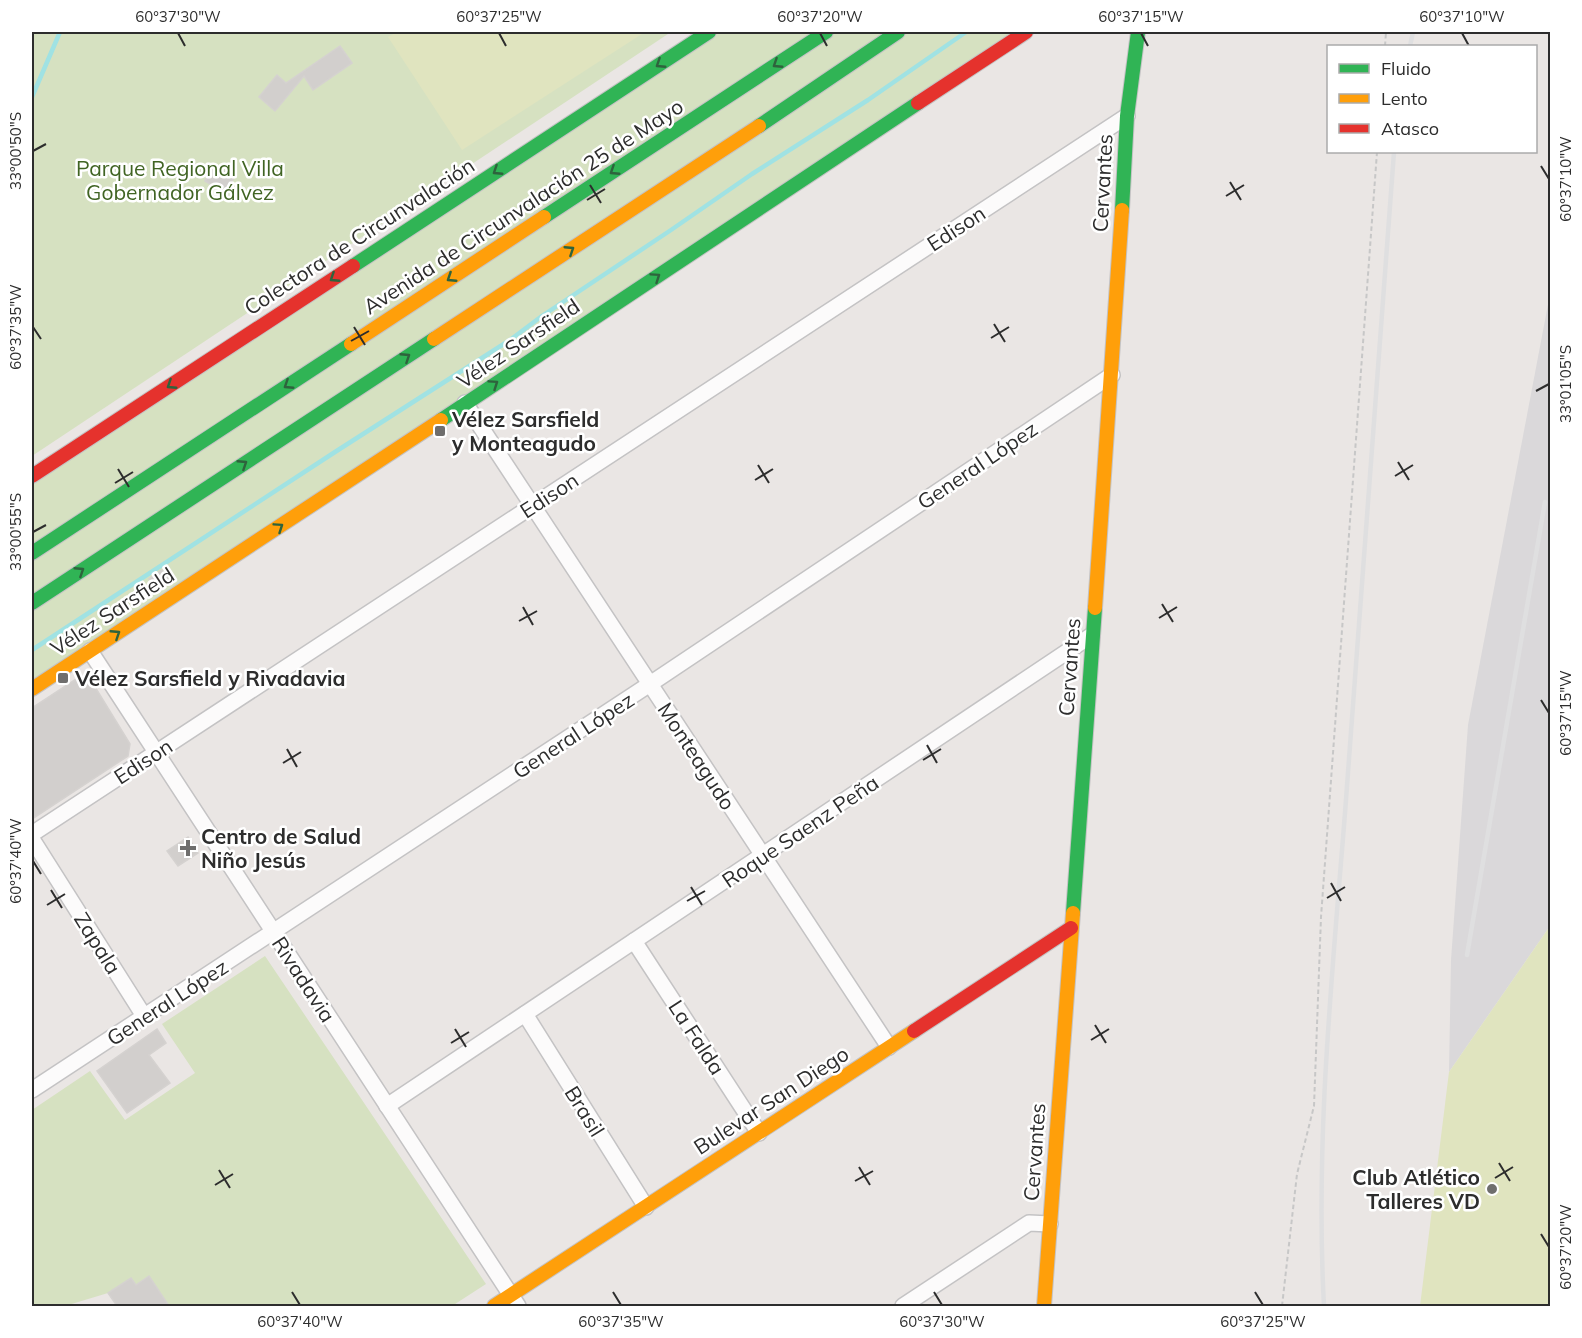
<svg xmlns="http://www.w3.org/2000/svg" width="1582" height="1338" viewBox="0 0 1582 1338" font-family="Mulish,sans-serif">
	<rect width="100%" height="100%" fill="#eae6e4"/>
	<path fill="#dad8da" d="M1550 294V926L1449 1072 1451 960 1468 725Z"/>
	<g fill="#d6e1c1">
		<path d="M32 32H671L32 456Z"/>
		<path d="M709 32H1026L32 689V476Z"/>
		<path d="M265 956 486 1284 452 1306H169L149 1276 136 1285 131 1278 108 1293 65 1306H32V1110L90 1071 125 1120 195 1073 162 1024Z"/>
	</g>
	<g fill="#e0e4bf">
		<path d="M397 32H645L462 150 388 37Z"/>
		<path d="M1550 926V1306H1420L1449 1072Z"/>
	</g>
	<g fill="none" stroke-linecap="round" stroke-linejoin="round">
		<g stroke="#a0e2e3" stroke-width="4.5">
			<path d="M32 97 60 32"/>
			<path d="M32 650 335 452 510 340 542 316 671 230 752 174 868 100 966 32"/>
		</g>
	</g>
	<g fill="#d2cfcd" stroke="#d5d2d0" stroke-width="1.5">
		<path d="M340 46 352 63 313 90 304 76 275 111 259 97 277 75 286 83Z"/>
		<path d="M215 165 234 178 225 193 205 181Z"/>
		<path d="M162 570 170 581 157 590 149 579Z"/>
		<path d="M76 679 92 682 130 744 128 756 32 819V708Z"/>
		<path d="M188 837 198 853 178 866 167 851Z"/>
		<path d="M157 1029 166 1043 149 1055 170 1083 127 1113 97 1071Z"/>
		<path d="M149 1276 169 1306H117L108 1293 131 1278 136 1285Z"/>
	</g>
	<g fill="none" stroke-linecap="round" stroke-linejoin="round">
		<defs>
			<g id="street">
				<path d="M465 403 889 1047"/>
				<path d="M90 651 518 1306"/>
				<path d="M32 834 1127 116"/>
				<path d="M32 839 144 1016"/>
				<path d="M634 941 759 1133"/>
				<path d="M525 1014 646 1207"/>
				<path d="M32 1090 650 684 1112 375"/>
				<path d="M387 1106 1092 635"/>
				<path d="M903 1306 1029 1223 1050 1224"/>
			</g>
			<g id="fast">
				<path d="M759 126 898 32"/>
				<path d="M1122 210 1127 116 1138 32"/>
				<path d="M544 217 826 32"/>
				<path d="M353 266 709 32"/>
				<path d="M441 420 918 103"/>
				<path d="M32 553 351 344"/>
				<path d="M32 603 434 339"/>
				<path d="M1073 913 1095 608"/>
			</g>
			<g id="slow">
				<path d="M434 339 759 126"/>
				<path d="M351 344 544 217"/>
				<path d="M1095 608 1122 210"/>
				<path d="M32 689 441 420"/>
				<path d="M494 1306 914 1031"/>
				<path d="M1044 1306 1073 913"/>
			</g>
			<g id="jam">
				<path d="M918 103 1026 32"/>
				<path d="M32 476 353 266"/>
				<path d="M914 1031 1071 928"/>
			</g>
		</defs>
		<use href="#street" stroke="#c4c3c4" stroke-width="18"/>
		<use href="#fast" stroke="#c4c3c4" stroke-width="16"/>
		<use href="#slow" stroke="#c4c3c4" stroke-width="16"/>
		<use href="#jam" stroke="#c4c3c4" stroke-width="16"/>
		<g stroke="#c7c7c7" stroke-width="2" stroke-dasharray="4.5 3" stroke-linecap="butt">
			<path d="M1385 46 1386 32"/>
			<path d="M1282 1306 1297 1174 1314 1106 1321 917 1377 152"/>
		</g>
		<use href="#street" stroke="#fcfbfb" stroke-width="15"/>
		<use href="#fast" stroke="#30b455" stroke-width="14"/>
		<use href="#slow" stroke="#ff9f0a" stroke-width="14"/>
		<use href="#jam" stroke="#e5322d" stroke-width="14"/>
		<g stroke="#dfdfe0" stroke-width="4.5">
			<path d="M1410 46 1413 32"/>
			<path d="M1467 955 1545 502"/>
			<path d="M1324 1306C1315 1142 1332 977 1345 813 1361 592 1378 372 1394 152"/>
		</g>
	</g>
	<defs><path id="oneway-chevron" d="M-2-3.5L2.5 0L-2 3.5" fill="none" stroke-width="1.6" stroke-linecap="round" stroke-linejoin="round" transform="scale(1.5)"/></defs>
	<g stroke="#2e633d">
		<use href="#oneway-chevron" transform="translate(660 64) rotate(147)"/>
		<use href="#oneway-chevron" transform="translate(777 64) rotate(147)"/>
		<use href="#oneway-chevron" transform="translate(497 171) rotate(147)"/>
		<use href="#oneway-chevron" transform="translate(614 171) rotate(147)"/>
		<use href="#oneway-chevron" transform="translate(570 250) rotate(-33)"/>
		<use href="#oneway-chevron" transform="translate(656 277) rotate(-34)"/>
		<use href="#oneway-chevron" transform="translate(334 278) rotate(147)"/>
		<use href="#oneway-chevron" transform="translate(451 278) rotate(147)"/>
		<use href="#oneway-chevron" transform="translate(406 357) rotate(-33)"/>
		<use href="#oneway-chevron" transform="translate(494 384) rotate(-34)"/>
		<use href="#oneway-chevron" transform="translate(171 385) rotate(147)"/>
		<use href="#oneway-chevron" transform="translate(288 385) rotate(147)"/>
		<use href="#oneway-chevron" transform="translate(243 464) rotate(-33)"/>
		<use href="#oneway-chevron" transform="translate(279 527) rotate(-34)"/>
		<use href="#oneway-chevron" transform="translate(80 571) rotate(-33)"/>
		<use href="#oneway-chevron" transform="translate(116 634) rotate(-33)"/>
	</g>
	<path fill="none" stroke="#2d2d2d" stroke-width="2" d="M178 33 185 46M499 33 506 46M820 33 827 46M1141 33 1148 46M1462 33 1469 46M33 151 46 144M1541 166 1549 179M1230 182 1241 200M590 185 601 203M1226 196 1244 185M587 200 605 189M994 324 1005 342M33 327 41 339M354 327 365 345M991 338 1009 327M351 341 369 331M1536 391 1549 384M1398 462 1409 480M758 465 769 483M118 469 129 487M1395 476 1413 465M755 480 773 469M115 483 133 472M33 532 46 525M1162 604 1173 622M523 607 533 625M1159 618 1177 607M519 621 537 611M1541 700 1549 713M927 745 937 763M287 749 297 767M923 760 941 749M283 763 301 752M33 861 41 874M1331 883 1341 901M691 887 702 905M51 890 62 908M1327 898 1345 887M687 901 705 891M47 905 65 894M1095 1025 1106 1043M455 1029 466 1047M1091 1040 1109 1029M451 1043 469 1032M1499 1163 1510 1181M859 1167 870 1185M219 1170 230 1188M1495 1178 1513 1167M855 1181 873 1171M215 1185 233 1174M1541 1234 1549 1247M292 1292 300 1305M613 1292 621 1305M934 1292 942 1305M1255 1292 1263 1305"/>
	<g fill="#6f6e6d" stroke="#fff" stroke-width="2">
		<rect x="434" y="425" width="12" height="12" rx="3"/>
		<rect x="57" y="672" width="12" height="12" rx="3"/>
		<path d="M185 839h6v6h6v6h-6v6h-6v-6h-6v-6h6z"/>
		<circle cx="1492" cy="1189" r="6"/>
	</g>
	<g text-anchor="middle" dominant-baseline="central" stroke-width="5" stroke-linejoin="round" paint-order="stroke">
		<g font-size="21" fill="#406423" stroke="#fff">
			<text x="180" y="168">Parque Regional Villa<tspan x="180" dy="24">Gobernador Gálvez</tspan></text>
		</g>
		<g font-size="21" fill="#2d2d2d" stroke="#fff">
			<text transform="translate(1102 183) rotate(-87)">Cervantes</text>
			<text transform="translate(523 206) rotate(-33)">Avenida de Circunvalación 25 de Mayo</text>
			<text transform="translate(956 228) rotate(-33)">Edison</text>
			<text transform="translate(359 236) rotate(-33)">Colectora de Circunvalación</text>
			<text transform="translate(518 343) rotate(-34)">Vélez Sarsfield</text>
			<text transform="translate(977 465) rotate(-34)">General López</text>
			<text transform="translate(549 495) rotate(-33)">Edison</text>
			<text transform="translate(112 611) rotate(-33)">Vélez Sarsfield</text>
			<text transform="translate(1069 667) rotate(-86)">Cervantes</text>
			<text transform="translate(573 735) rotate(-33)">General López</text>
			<text transform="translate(697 756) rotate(57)">Monteagudo</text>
			<text transform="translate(143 761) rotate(-33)">Edison</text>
			<text transform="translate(800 831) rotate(-34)">Roque Saenz Peña</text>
			<text transform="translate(98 943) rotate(58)">Zapala</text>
			<text transform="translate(304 979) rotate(57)">Rivadavia</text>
			<text transform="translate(167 1002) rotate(-33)">General López</text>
			<text transform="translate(697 1037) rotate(57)">La Falda</text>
			<text transform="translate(771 1100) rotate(-33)">Bulevar San Diego</text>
			<text transform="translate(585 1111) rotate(58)">Brasil</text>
			<text transform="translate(1034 1152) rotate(-86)">Cervantes</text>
		</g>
		<g font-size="21" font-weight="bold" fill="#2d2d2d" stroke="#fff" text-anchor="start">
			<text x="452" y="419">Vélez Sarsfield<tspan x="452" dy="24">y Monteagudo</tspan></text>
			<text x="75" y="678">Vélez Sarsfield y Rivadavia</text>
			<text x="201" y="836">Centro de Salud<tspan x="201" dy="24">Niño Jesús</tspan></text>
			<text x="1480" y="1177" text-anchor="end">Club Atlético<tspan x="1480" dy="24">Talleres VD</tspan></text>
		</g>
	</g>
	<rect width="1582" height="1338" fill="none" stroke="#ffffff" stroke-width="66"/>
	<rect x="1327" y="45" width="210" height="108" fill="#ffffff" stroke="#ababab" stroke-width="1.5"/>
	<rect x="1339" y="64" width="30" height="9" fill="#30b455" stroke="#ababab" stroke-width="1.5"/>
	<text x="1381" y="75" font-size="18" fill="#2d2d2d">Fluido</text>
	<rect x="1339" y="94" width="30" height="9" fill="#ff9f0a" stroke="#ababab" stroke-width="1.5"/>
	<text x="1381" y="105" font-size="18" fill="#2d2d2d">Lento</text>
	<rect x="1339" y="124" width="30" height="9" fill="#e5322d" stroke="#ababab" stroke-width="1.5"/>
	<text x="1381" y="135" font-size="18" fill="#2d2d2d">Atasco</text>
	<rect x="33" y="33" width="1516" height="1272" fill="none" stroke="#2d2d2d" stroke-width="2"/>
	<g font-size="15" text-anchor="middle" fill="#2d2d2d">
		<text x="178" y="22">60°37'30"W</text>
		<text x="499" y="22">60°37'25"W</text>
		<text x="820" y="22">60°37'20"W</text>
		<text x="1141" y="22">60°37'15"W</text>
		<text x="1462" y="22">60°37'10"W</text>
		<text transform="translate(16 151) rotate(-90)" y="5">33°00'50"S</text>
		<text transform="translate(1566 179) rotate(-90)" y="5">60°37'10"W</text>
		<text transform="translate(16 327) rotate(-90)" y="5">60°37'35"W</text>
		<text transform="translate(1566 384) rotate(-90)" y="5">33°01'05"S</text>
		<text transform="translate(16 532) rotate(-90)" y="5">33°00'55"S</text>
		<text transform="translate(1566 713) rotate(-90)" y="5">60°37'15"W</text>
		<text transform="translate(16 861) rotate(-90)" y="5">60°37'40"W</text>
		<text transform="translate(1566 1247) rotate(-90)" y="5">60°37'20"W</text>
		<text x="300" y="1327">60°37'40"W</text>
		<text x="621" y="1327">60°37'35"W</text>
		<text x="942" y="1327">60°37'30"W</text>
		<text x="1263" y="1327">60°37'25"W</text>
	</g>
</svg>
